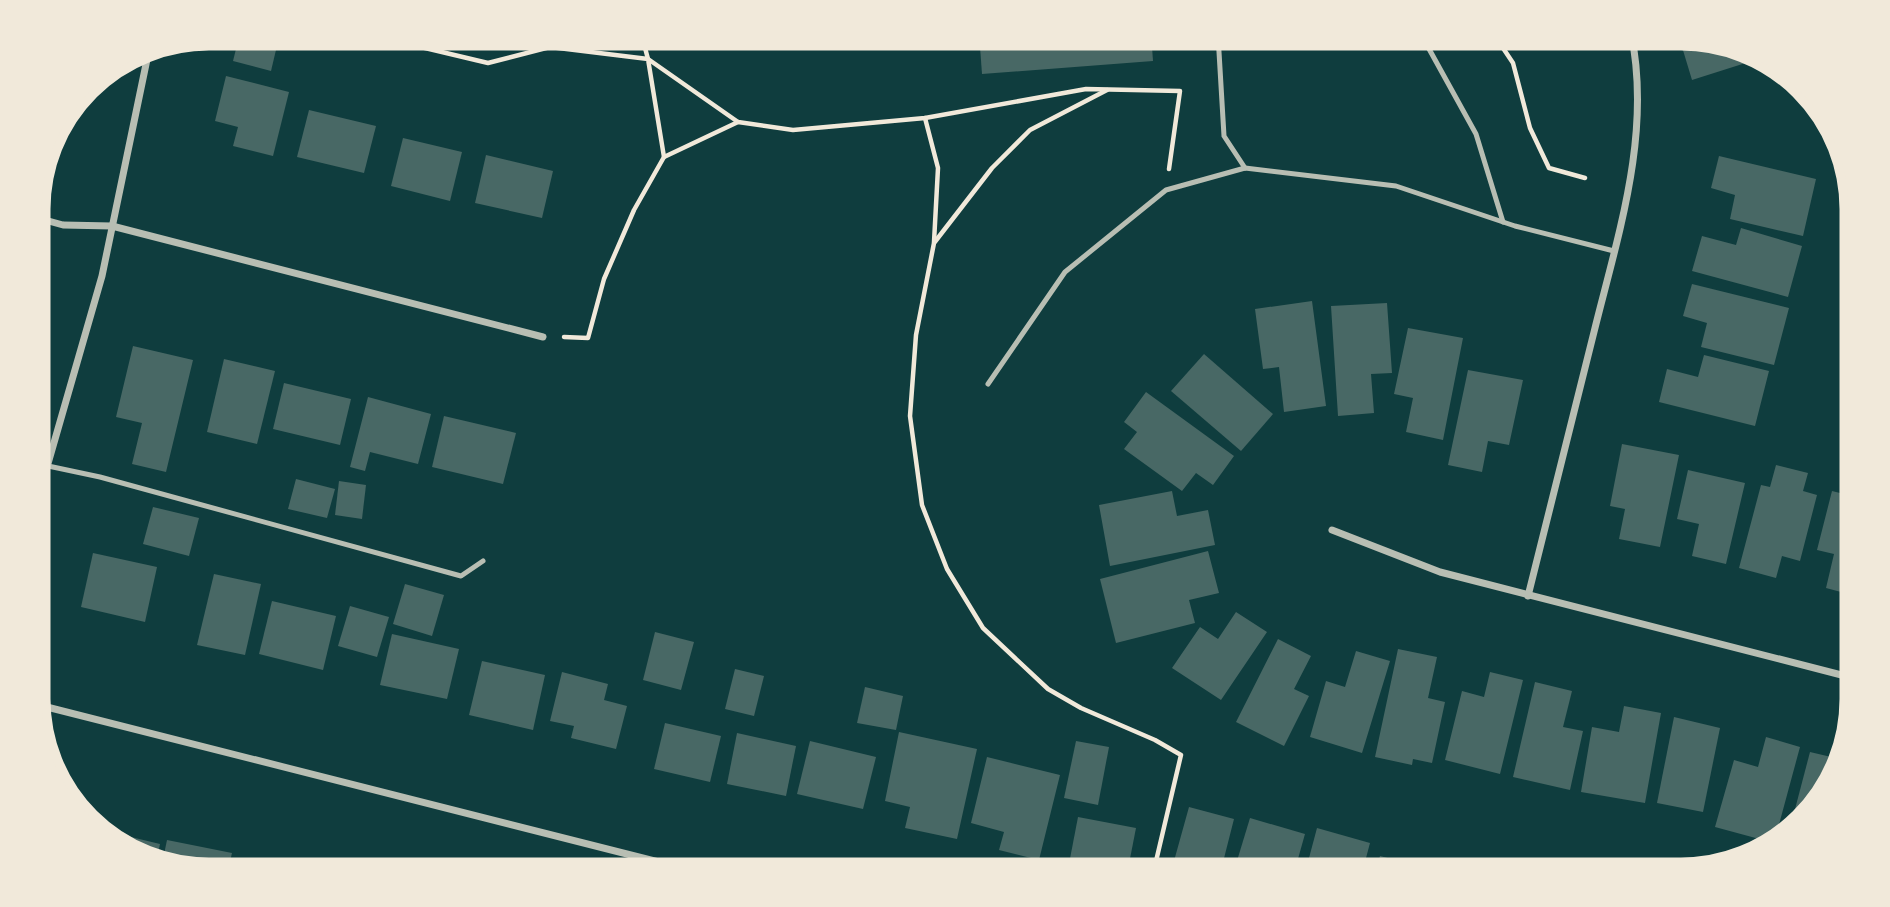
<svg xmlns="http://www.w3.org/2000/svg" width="1890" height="907" viewBox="0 0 1890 907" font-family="'DejaVu Sans',sans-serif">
	<rect width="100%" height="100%" fill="#0f3d3e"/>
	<g fill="#486865">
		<path d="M240 33H280L271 71 233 61Z"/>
		<path d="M979 33H1151L1153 61 982 74Z"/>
		<path d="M1681 33 1749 47 1752 49 1755 60 1692 80 1679 37H1682Z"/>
		<path d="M226 76 289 92 273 156 233 146 238 127 215 121Z"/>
		<path d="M309 110 376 126 364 173 297 157Z"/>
		<path d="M403 138 462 152 450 201 391 186Z"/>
		<path d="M486 155 553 171 542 218 475 203Z"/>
		<path d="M1719 156 1816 179 1803 236 1730 219 1735 195 1711 188Z"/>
		<path d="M1741 228 1802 246 1788 297 1692 271 1702 236 1736 245Z"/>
		<path d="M1692 284 1789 308 1774 365 1701 347 1707 323 1683 316Z"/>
		<path d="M1312 301 1326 406 1284 412 1279 367 1263 369 1255 309Z"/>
		<path d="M1387 303 1392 373 1371 374 1374 413 1338 416 1331 306Z"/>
		<path d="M1408 328 1463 338 1443 440 1406 432 1413 398 1394 394Z"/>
		<path d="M133 346 193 360 166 472 132 464 142 423 116 417Z"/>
		<path d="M1204 354 1273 414 1241 451 1171 391Z"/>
		<path d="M1704 355 1769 371 1755 426 1659 402 1667 369 1698 377Z"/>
		<path d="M224 359 275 371 257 444 207 432Z"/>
		<path d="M1468 370 1523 380 1509 445 1488 441 1482 472 1448 465Z"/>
		<path d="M284 383 351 399 340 445 273 429Z"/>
		<path d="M1146 392 1234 456 1213 485 1196 473 1182 491 1124 449 1137 432 1124 422Z"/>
		<path d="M368 397 431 414 418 464 370 452 365 471 350 467Z"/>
		<path d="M444 416 516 433 503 484 432 467Z"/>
		<path d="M1622 444 1679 455 1660 547 1619 539 1625 509 1610 506Z"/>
		<path d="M1776 465 1808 473 1803 491 1817 495 1800 561 1782 556 1776 578 1739 568 1761 485 1770 487Z"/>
		<path d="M1688 470 1745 483 1726 564 1692 556 1699 524 1677 519Z"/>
		<path d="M296 479 335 489 327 518 288 509Z"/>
		<path d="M339 481 366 485 362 519 335 515Z"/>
		<path d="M1172 491 1177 516 1208 510 1215 545 1110 566 1099 505Z"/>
		<path d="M1832 491 1856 497V596L1826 588 1834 554 1817 550Z"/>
		<path d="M153 507 199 518 189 556 143 544Z"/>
		<path d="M1208 551 1219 593 1189 600 1195 623 1116 643 1100 579Z"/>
		<path d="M93 553 157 567 145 622 81 607Z"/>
		<path d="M214 574 261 584 245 655 197 645Z"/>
		<path d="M405 584 444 595 432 636 393 624Z"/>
		<path d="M272 601 336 616 323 670 259 654Z"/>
		<path d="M350 606 389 617 377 657 338 646Z"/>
		<path d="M1236 612 1267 632 1221 700 1172 668 1200 627 1218 639Z"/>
		<path d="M655 632 694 642 681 690 643 680Z"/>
		<path d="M392 634 459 649 447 699 380 685Z"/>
		<path d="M1278 639 1311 656 1294 689 1309 696 1284 746 1236 722Z"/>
		<path d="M1398 649 1437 657 1428 698 1445 702 1432 763 1413 759 1412 765 1375 757Z"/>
		<path d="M1356 651 1390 661 1362 753 1310 737 1326 681 1345 687Z"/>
		<path d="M482 661 545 675 533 730 469 715Z"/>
		<path d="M735 669 764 676 754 716 725 709Z"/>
		<path d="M562 672 608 684 604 700 627 706 616 749 571 738 574 726 550 721Z"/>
		<path d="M1490 672 1523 680 1500 774 1445 760 1462 691 1484 697Z"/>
		<path d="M1535 682 1572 691 1563 727 1583 731 1570 790 1513 777Z"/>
		<path d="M865 687 903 696 896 730 857 723Z"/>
		<path d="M1624 706 1661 713 1645 803 1581 792 1592 727 1619 732Z"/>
		<path d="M1674 717 1720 728 1703 812 1657 803Z"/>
		<path d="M665 723 721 736 710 782 654 769Z"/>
		<path d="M899 732 977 749 957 839 905 828 910 807 885 801Z"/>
		<path d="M737 733 796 746 786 796 727 784Z"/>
		<path d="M1766 737 1800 747 1774 843 1715 827 1734 760 1758 767Z"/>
		<path d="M810 741 876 757 863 809 797 794Z"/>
		<path d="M1076 741 1109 747 1098 805 1064 798Z"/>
		<path d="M1810 752 1844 760 1843 766 1789 832Z"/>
		<path d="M987 757 1060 775 1039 860 999 850 1004 832 971 823Z"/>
		<path d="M70 805 92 811 90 821Z"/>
		<path d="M1189 807 1234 819 1220 874H1186L1188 864 1174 861Z"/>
		<path d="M1078 817 1136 828 1127 874H1091L1068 869Z"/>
		<path d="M1250 818 1305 834 1294 873 1233 874Z"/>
		<path d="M1317 828 1370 843 1362 873H1305Z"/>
		<path d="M102 830 160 844 156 863 141 860Z"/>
		<path d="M167 840 232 853 227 874H209L162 864Z"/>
		<path d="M1380 856 1422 867 1421 873H1375Z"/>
		<path d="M254 860 305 873V874H250Z"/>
		<path d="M1443 860 1495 872V873H1440Z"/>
	</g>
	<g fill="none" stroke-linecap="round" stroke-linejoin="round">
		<g stroke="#f1e9da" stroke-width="4.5">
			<path d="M362 33 488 63 550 47 563 33"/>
			<path d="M641 33 648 59 738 122 793 130 925 118 1086 89 1180 91 1169 169"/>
			<path d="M1493 33 1513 63 1530 128 1549 168 1585 178"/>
			<path d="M550 47 648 59 664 157 634 210 604 279 588 338 564 337"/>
			<path d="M1107 90 1030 130 992 168 934 243 916 335 910 416 922 505 947 569 983 628 1048 689 1081 708 1155 740 1181 755 1153 874"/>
			<path d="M925 118 938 168 934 242"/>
			<path d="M664 157 738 122"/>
		</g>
		<g stroke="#b8beb3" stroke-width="5">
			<path d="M1221 33 1218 35 1224 136 1245 168"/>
			<path d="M1418 33 1423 38 1476 134 1503 222"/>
			<path d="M988 384 1065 272 1166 190 1245 168 1396 186 1515 226 1614 251"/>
			<path d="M34 463 100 477 461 576 483 561"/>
		</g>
		<g stroke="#b8beb3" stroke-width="7">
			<path d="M34 217 63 225 112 226 543 337"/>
			<path d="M34 520 47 467 102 276 150 45"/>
			<path d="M1332 530 1440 572 1857 679"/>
			<path d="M1528 596C1550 508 1572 420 1594 332 1618 235 1652 133 1631 33"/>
			<path d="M35 704 706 874"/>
		</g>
	</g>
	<path d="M0 0H1890V907H0ZM209 46H1681A163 163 0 0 1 1844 209V699A163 163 0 0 1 1681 862H209A163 163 0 0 1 46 699V209A163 163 0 0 1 209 46Z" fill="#f1e9da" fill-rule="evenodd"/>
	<path fill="none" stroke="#f1e9da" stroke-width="9" d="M209 46H1681A163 163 0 0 1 1844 209V699A163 163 0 0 1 1681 862H209A163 163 0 0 1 46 699V209A163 163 0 0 1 209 46Z"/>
</svg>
